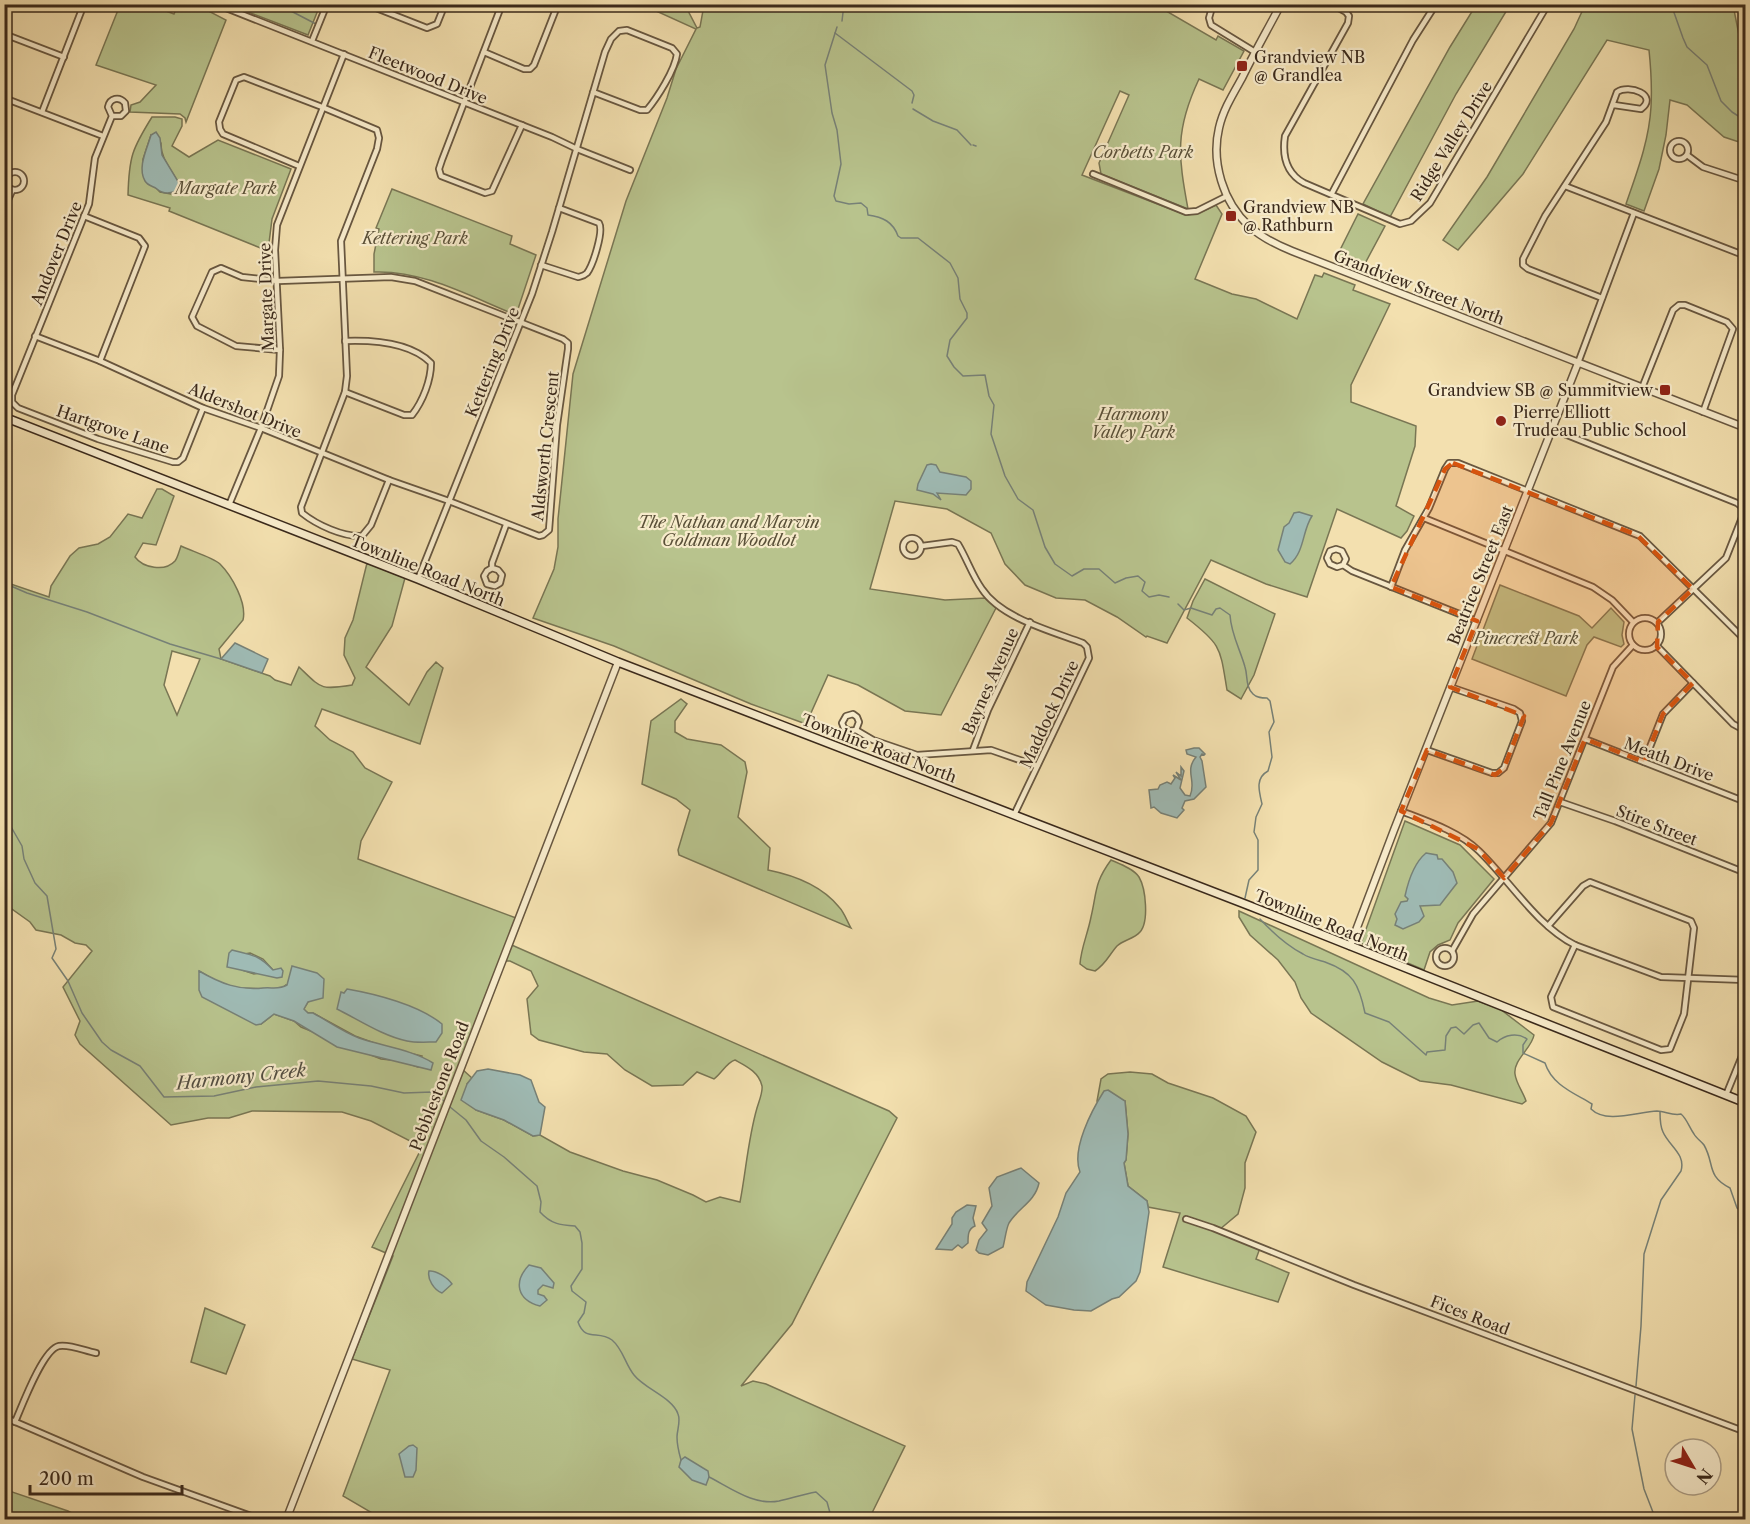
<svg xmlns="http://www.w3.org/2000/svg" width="1750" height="1524" viewBox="0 0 1750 1524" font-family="'Libre Caslon Text',serif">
	<rect width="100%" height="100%" fill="#f3e0af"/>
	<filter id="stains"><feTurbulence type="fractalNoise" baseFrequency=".00333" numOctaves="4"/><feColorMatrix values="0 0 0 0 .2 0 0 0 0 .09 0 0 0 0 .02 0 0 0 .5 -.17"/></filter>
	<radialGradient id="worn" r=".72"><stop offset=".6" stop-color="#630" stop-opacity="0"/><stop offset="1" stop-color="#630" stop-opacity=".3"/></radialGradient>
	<g fill="#b8c38d" stroke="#797654" stroke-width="1.5" fill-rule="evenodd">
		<path d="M120 5H150L174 14 178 5H197L226 20 186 122 185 118 180 114 130 112 131 105 140 102 156 85 96 65Z"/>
		<path d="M230 5H320L308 35Z"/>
		<path d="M643 5H685L697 28 700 27 704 5H1156L1216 40 1218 36 1244 51 1223 90 1199 79C1175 130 1178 155 1188 209L1101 174 1099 163 1129 95 1120 91 1082 175 1186 215 1199 213 1216 205 1222 214 1195 279 1232 294 1256 299 1297 319 1315 275 1322 277 1324 273 1355 285 1353 290 1390 304 1351 385V402L1416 426 1415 446 1396 506 1414 516 1407 531 1401 538 1337 509 1307 597 1266 584 1211 560 1167 643 1147 636 1146 637 1117 617 1085 600 1056 598 1025 585 1005 564 991 533 947 509 895 501 870 589 945 600 986 598 996 608 941 715 905 711 858 685 828 675 806 724 751 704 614 646 533 618 554 569 558 547V519L573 374 626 201 667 98 676 69 696 29Z"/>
		<path d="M1476 5H1510L1456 94 1390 217 1363 204 1450 47Z"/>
		<path d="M1585 5H1733L1739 35 1745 47V144L1724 137 1687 105 1670 100 1666 135 1659 169 1644 211 1626 204C1637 172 1649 141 1651 107 1652 88 1651 69 1649 50L1607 40 1523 174 1458 250 1443 240 1487 177 1574 29Z"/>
		<path d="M152 117H175L182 119V126L172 146 189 157 218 140 291 169 272 219 268 251 169 211 170 208 128 195C129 157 132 149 152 117ZM151 135 161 143C160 160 175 173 181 189L171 194 160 192 143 174V159Z"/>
		<path d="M392 189 512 236 510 244 536 255 516 315C471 297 424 270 374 272V254L379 229 376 228Z"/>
		<path d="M1358 214 1385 226 1361 271 1335 260Z"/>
		<path d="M157 489H162L174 496 156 545 143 543 135 557C143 568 165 572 175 561 178 557 179 551 181 546 191 551 212 557 220 564 232 576 247 603 243 620L219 649 221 659 270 676 275 680 291 685 299 667C322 689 320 690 352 685L355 678 344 655 345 638 353 620 367 563 405 578 392 626 366 667 409 705 427 672 436 662 443 668 420 744 322 709 315 726 330 740 353 752 365 768 392 782 361 841 358 859 516 918 507 943 889 1111 897 1118 792 1324 741 1386 753 1381 766 1384 905 1446 869 1519H372L374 1514 343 1496 390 1370 352 1359 393 1256 372 1247 422 1147 371 1121 342 1112 252 1111 229 1118H208L171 1125 80 1044 75 1035 80 1021 63 987 92 951 86 945 75 943 61 935 36 930 30 922 5 904V582L49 597 51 586 70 556 79 548 98 544 110 537 128 514 142 518ZM172 651 200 659 177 715 164 685ZM250 953 263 959 273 970 254 974 242 970 245 954ZM501 961H510L531 971 538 986 527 999 531 1034 539 1040 584 1052 607 1054 625 1070 652 1086 683 1085 697 1072 714 1079C721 1074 727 1062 735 1060 746 1066 759 1072 762 1086 763 1092 759 1101 757 1108 748 1139 746 1171 740 1202L720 1197 706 1202 693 1195 657 1180 623 1171 570 1152 540 1135 533 1136 504 1120 476 1110 467 1084 472 1078 462 1069ZM199 971 216 981 236 988 281 989 286 985 308 1002 303 1010 308 1013H313L355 1036 388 1048 422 1056 418 1067 401 1061 381 1059 301 1027 294 1021 274 1014 261 1024Z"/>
		<path d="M1205 579 1275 614 1254 675 1241 699 1227 690C1220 648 1222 645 1187 618L1193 601Z"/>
		<path d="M1500 585 1579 616 1592 628 1611 608 1624 622 1622 635 1624 644 1621 647 1594 637 1587 645 1566 696 1472 659Z"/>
		<path d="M681 699 687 704 675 721V732L687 739 721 745 745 762 747 772 738 817 770 848 768 870C793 875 822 886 839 907 844 912 847 921 851 928L679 855 678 850 690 810 676 799 642 784 651 721Z"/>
		<path d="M1405 821 1460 845 1494 879 1458 923 1450 940 1438 945 1430 952 1424 970 1361 943Z"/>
		<path d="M1111 860C1120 864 1134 869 1139 877 1146 889 1149 922 1140 932 1134 939 1123 940 1117 946 1109 955 1106 964 1095 971L1087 969 1080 964C1081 948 1088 933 1091 917 1097 892 1094 883 1111 860Z"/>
		<path d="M1239 911 1429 998 1452 1005 1478 1001 1500 1009 1534 1035C1532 1048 1513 1060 1515 1074 1516 1083 1523 1092 1526 1101L1522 1104 1451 1085 1420 1081 1382 1062 1311 1013 1301 998 1295 982 1278 960 1250 935 1239 917Z"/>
		<path d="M1130 1072 1152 1074 1168 1083 1213 1098 1246 1116 1256 1132 1245 1163V1188L1238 1214 1219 1230 1260 1248 1256 1259 1289 1273 1278 1302 1163 1267 1180 1213 1148 1207 1147 1201 1128 1186 1124 1163 1126 1160 1128 1134 1125 1101H1097L1101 1079 1108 1074Z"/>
		<path d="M205 1308 245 1325 226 1374 191 1362Z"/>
		<path d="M4 1478 12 1492 68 1511 83 1519H5Z"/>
	</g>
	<g fill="#9fbbb5" stroke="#778177" stroke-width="1.5">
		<path d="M156 132 160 138 162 155 182 188C174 193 165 196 157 189 153 186 148 186 145 181 137 168 147 149 151 135Z"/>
		<path d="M931 464 936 465 940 472 966 477 971 481V489L966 495 937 493 941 500 933 494 917 490 918 484 927 465Z"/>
		<path d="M1299 512 1312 516C1302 531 1305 551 1290 564L1285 562 1278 550 1284 527 1289 523 1294 513Z"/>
		<path d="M235 643 268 659 262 673 221 659Z"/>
		<path d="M1194 748H1199L1205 754 1204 755 1202 754 1200 757 1202 761 1206 787 1194 799 1185 801 1182 808 1184 810 1177 818 1161 813 1154 807 1151 808 1149 790 1158 789 1160 785 1167 782 1171 784 1175 778 1173 775 1181 780 1176 772 1181 776V767L1184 771 1180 788 1185 795 1190 796C1197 781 1184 771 1196 757L1187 754 1186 750Z"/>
		<path d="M1426 853 1437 855 1438 859H1442L1453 872 1457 883 1440 905 1420 906 1424 916 1419 922 1403 929 1395 925 1397 919 1395 914 1401 902 1407 901 1408 899 1405 896C1408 882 1414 863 1426 853Z"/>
		<path d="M232 950C251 955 258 954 273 970L281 968 283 971 282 977 277 978 227 967 229 953Z"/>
		<path d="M292 966 317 973 324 979 323 998 308 1002 304 1009 308 1013H313C328 1021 343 1032 359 1038 382 1046 413 1050 433 1063L431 1070 337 1047 294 1021 274 1014 261 1024 256 1025 202 997 199 990V971C220 983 239 991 263 988 272 987 279 990 287 985Z"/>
		<path d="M347 989C376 994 419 1005 442 1024V1033L436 1042C427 1042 416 1043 407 1041 383 1036 359 1020 337 1009L341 992 344 993Z"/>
		<path d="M488 1069 520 1075 531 1080 539 1102 545 1107 540 1135 533 1136 504 1120 476 1110 461 1100 467 1084 477 1071Z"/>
		<path d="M1108 1090 1125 1101 1128 1134 1126 1160 1124 1163 1128 1186 1147 1201 1149 1212 1140 1272 1136 1281 1119 1297 1112 1299 1091 1311 1074 1310 1046 1305 1026 1291 1027 1282 1058 1217 1066 1193 1080 1172C1071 1149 1092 1110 1104 1091Z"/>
		<path d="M1021 1168 1039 1183C1035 1202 1018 1208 1009 1223 1006 1229 1005 1240 1003 1247L988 1255 979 1253 976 1250 979 1240 987 1230 982 1223 992 1206 989 1188 997 1177Z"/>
		<path d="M967 1205 976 1206 973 1218 975 1226C968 1229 968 1235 968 1243L962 1248 958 1245 952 1250 936 1249 952 1224V1218L956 1212Z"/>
		<path d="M529 1265 541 1268 554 1283 553 1288 543 1285 538 1290V1294L544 1296 547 1300 540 1306C517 1300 513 1282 529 1265Z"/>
		<path d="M429 1271C436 1270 448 1278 452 1284L442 1293C434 1290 427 1279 429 1271Z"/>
		<path d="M413 1445 417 1448 416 1470 413 1477H405L399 1454 409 1446Z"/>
		<path d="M685 1457 708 1471 709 1477 706 1485 692 1480 679 1467 681 1460Z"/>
	</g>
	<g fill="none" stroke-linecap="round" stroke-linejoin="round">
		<g stroke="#778177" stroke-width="1.5">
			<path d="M285 4 289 10 316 24"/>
			<path d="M1671 4 1683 38 1687 47 1707 65 1721 101 1732 112 1746 121"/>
			<path d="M842 21 844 4"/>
			<path d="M837 27 825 65 832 113 837 130 841 164 834 196 836 201 849 204 861 203 867 208 868 215C883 217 893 222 898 236L901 238H918L950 263 958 278 960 299 967 313V318L950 340 947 356 954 367 963 376 985 375 989 396 994 405 991 434 1005 476 1018 499 1033 510 1045 547 1055 564 1072 576 1084 569H1099L1115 583 1126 578 1138 576 1145 582 1142 591 1149 597 1159 595 1169 597"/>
			<path d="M835 33 912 91 914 95 912 103"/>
			<path d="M913 109 933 121 957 130 971 145"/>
			<path d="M973 145 976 146"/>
			<path d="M4 583 27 593 87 612 170 644 221 659"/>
			<path d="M1178 604 1184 610 1191 608 1212 615 1216 609 1220 608 1230 615C1231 634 1240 649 1245 667 1248 676 1245 686 1253 694 1257 698 1262 698 1267 698L1270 701 1274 722 1269 732 1272 757 1268 771C1255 778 1259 791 1262 804L1256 817 1254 832 1258 840V870L1249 880 1245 898"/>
			<path d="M4 809 6 818 22 846 24 859 35 883 47 896 56 949 52 958 68 981 82 1013 102 1042 111 1050 140 1066 164 1097 214 1096 256 1087 318 1081 371 1086 404 1093 432 1092 444 1101"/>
			<path d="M1260 919C1273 933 1286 945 1303 954 1309 958 1318 960 1325 962 1353 972 1359 984 1365 1013L1389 1022 1426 1055 1427 1052 1445 1050 1446 1036 1451 1028 1456 1027 1464 1034 1473 1025 1479 1023 1489 1038 1497 1042C1505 1035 1517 1032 1527 1039L1523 1045V1053L1545 1063C1552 1085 1574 1093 1592 1104L1591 1109C1606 1124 1637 1112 1657 1111 1665 1111 1672 1116 1681 1114 1687 1119 1689 1127 1694 1134 1696 1138 1701 1141 1704 1145 1715 1164 1706 1176 1730 1188L1737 1208 1746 1216"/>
			<path d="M450 1107 466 1120 481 1141 504 1157 537 1186 541 1202 540 1212C551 1224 560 1225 575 1226L580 1232 582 1243V1269L571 1286 572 1291 586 1302 584 1313 578 1322C585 1342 598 1330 612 1340 623 1349 625 1364 634 1375 645 1389 673 1398 678 1414 681 1421 677 1430 677 1437 677 1445 679 1453 681 1460"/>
			<path d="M1636 1386 1641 1326 1644 1254 1661 1200 1681 1171C1686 1154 1669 1146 1663 1132 1660 1126 1660 1119 1660 1112"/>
			<path d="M1635 1395 1632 1429 1644 1489 1656 1520"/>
			<path d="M709 1477C731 1488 754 1506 779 1501 792 1498 804 1494 816 1492L827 1502 832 1520"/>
		</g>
		<defs>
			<g id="minor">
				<path d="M216 4 552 137 577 149 630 170"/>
				<path d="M366 4 427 28 437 24 445 4"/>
				<path d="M502 4 442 160 439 169 441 176 485 193 492 191 522 125"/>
				<path d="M1213 4 1209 18 1211 25 1255 52"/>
				<path d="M1331 4 1346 12 1349 16 1348 23 1285 136C1282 156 1286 173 1304 183L1400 224 1411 221 1430 203 1548 4"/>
				<path d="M4 34 64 57"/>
				<path d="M312 41 327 4"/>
				<path d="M484 52 524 69H530L534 65 558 4"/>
				<path d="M4 98 103 136"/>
				<path d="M42 112 84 4"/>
				<path d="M112 116 108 107C110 98 119 96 125 103L126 111 121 116H112L95 158 89 204 12 395V402L18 408 98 439 173 462H178L183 458 203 408"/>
				<circle cx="1679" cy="150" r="9"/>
				<path d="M1687 155 1703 167 1746 181"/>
				<path d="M299 166 223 134 220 129 219 122 236 80 244 77 322 107 377 130 379 138 377 149 341 241 347 376 345 392 301 507 302 513C317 525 343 537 362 536L371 525 389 480"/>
				<circle cx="15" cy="181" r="9"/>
				<path d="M1093 174 1186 212 1197 211 1227 196"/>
				<path d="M1565 186 1746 256"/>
				<path d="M1332 193 1413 40 1436 4"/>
				<path d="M4 209 12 191"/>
				<path d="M84 216 139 238 145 246 100 361"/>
				<path d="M541 265 578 277C582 276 584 276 587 273 593 265 604 231 599 223L559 208"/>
				<path d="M1602 298 1528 269 1523 265V259L1545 216 1606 122 1617 92C1629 84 1659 95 1641 109L1614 105"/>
				<path d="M35 336 100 361 203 408 261 428 389 480 449 501 539 536 543 535 549 530 557 425 568 349V343L563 339 415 281 391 277 278 281 242 277 221 268 212 272 192 317 197 326 236 346 280 350"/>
				<path d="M1578 363 1634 213"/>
				<path d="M1642 388 1673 310 1679 305H1685L1727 322 1733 329 1703 412"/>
				<path d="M345 392 404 415H412C423 401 431 380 431 363 410 342 373 340 345 341"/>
				<path d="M1552 429 1737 503 1742 507 1743 515 1726 558 1657 623"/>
				<path d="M229 505 261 428 279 376 280 350 275 250 277 225 344 54"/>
				<path d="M1424 518 1593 587 1612 600 1633 622"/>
				<circle cx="912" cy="547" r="9"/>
				<path d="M922 546 952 542 958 544C967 559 972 575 982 589 1001 618 1051 631 1083 643L1087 647 1089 658 1014 815"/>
				<path d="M1343 565 1337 567 1330 564 1327 558 1330 551 1336 549 1342 551 1346 559 1343 565 1352 571 1477 621"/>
				<path d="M492 568 498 570 502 575 500 583 495 586 487 584 484 576 487 571 492 568V563L506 525"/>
				<path d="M418 579 532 294 552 232 605 52 611 39 619 31 627 30 672 48 677 54C675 70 657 98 647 110H640L593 92"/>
				<path d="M1391 587 1405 550 1429 508 1445 469 1449 463H1458L1640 536 1746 641"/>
				<circle cx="1645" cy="634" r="16"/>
				<path d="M1656 645 1733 724 1746 731"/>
				<path d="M856 730 849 731 844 728 842 723 846 716 853 714 857 717 859 722 856 730 873 740 917 755 991 750 1037 766"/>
				<path d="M1585 739 1746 802"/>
				<path d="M973 750 988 710 1030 622"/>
				<path d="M1427 750 1492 773H1498L1504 768 1522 721 1520 713 1514 709 1450 687"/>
				<path d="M1644 762 1663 714 1693 683"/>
				<path d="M1560 802 1615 821 1746 873"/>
				<path d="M1401 811C1427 821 1460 832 1479 851 1510 881 1536 925 1575 945L1661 977 1746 980"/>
				<path d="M1548 926 1583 886 1590 882 1691 921 1694 928 1684 1014 1670 1049 1661 1050 1553 1007 1551 997 1575 945"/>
				<circle cx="1445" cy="957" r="9"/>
				<path d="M1452 951 1473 914 1551 823 1613 667 1633 645"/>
				<path d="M1726 1095 1746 1046"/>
				<path d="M1186 1219 1213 1228 1354 1285 1746 1432"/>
				<path d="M4 1417 143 1477 262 1520"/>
				<path d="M15 1422C22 1406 43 1349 59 1346 70 1344 85 1351 96 1353"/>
			</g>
			<g id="tertiary">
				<path d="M1281 4C1268 29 1254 53 1242 78 1233 94 1223 110 1219 128 1211 162 1223 202 1249 226 1261 237 1277 245 1292 251L1746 428"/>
				<path d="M1350 946 1394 830 1578 363"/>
				<path d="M286 1520 618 662"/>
			</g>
			<path id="secondary" d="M4 417 418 579 618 662 1250 906 1746 1103"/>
		</defs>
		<use href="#minor" stroke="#685740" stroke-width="8"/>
		<use href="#tertiary" stroke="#685740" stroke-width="9"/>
		<use href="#secondary" stroke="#3a291b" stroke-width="10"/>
		<use href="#minor" stroke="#f7ebcb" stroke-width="4.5"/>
		<use href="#tertiary" stroke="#f7ebcb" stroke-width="6"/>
		<use href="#secondary" stroke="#f7ebcb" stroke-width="7"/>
	</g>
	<path fill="#d7540e" fill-opacity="0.2" stroke="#d7540e" stroke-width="4.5" stroke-dasharray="12 8" stroke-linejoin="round" d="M1453 463 1637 535 1693 589 1658 622 1657 647 1693 683 1663 714 1644 762 1585 739 1551 823 1504 878 1478 849 1401 811 1427 750 1495 775 1504 768 1524 716 1450 687 1477 621 1391 587 1445 469Z"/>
	<g fill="#8f2418" stroke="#f7ebcb" stroke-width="2">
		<rect x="1236" y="60" width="12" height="12" rx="3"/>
		<rect x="1225" y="210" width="12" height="12" rx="3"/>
		<rect x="1659" y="384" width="12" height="12" rx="3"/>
		<circle cx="1501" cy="421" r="6"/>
	</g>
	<g text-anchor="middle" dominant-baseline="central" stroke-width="4.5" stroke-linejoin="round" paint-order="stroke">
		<g font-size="16" fill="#3a291b" stroke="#f7ebcb" text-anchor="start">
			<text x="1254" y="57">Grandview NB<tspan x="1254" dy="18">@ Grandlea</tspan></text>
			<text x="1243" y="207">Grandview NB<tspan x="1243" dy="18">@ Rathburn</tspan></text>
			<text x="1653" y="390" text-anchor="end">Grandview SB @ Summitview</text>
			<text x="1513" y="412">Pierre Elliott<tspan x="1513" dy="18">Trudeau Public School</tspan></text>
		</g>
		<g font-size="16" fill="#3a291b" stroke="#f7ebcb">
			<text transform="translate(428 75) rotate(22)">Fleetwood Drive</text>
			<text transform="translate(1451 141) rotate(-58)">Ridge Valley Drive</text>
			<text transform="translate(56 253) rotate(-68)">Andover Drive</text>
			<text transform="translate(1419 287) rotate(21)">Grandview Street North</text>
			<text transform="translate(266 297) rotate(-92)">Margate Drive</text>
			<text transform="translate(492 362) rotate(-68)">Kettering Drive</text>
			<text transform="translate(245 410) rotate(22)">Aldershot Drive</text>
			<text transform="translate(113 429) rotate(19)">Hartgrove Lane</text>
			<text transform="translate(545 446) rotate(-84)">Aldsworth Crescent</text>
			<text transform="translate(428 570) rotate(22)">Townline Road North</text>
			<text transform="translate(1480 575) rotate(-68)">Beatrice Street East</text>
			<text transform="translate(990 681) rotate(-66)">Baynes Avenue</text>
			<text transform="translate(1049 714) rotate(-65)">Maddock Drive</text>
			<text transform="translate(879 748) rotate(21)">Townline Road North</text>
			<text transform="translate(1669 759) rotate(21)">Meath Drive</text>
			<text transform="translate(1562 760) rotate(-68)">Tall Pine Avenue</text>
			<text transform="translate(1657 825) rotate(21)">Stire Street</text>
			<text transform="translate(1332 925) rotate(22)">Townline Road North</text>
			<text transform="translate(439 1086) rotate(-69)">Pebblestone Road</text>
			<text transform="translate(1470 1315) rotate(21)">Fices Road</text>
		</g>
		<g font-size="16" font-style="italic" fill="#5a5038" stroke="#f7ebcb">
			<text x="1143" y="152">Corbetts Park</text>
			<text x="226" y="188">Margate Park</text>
			<text x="415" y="238">Kettering Park</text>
			<text x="1133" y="414">Harmony<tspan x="1133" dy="18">Valley Park</tspan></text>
			<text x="729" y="522">The Nathan and Marvin<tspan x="729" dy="18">Goldman Woodlot</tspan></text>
			<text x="1526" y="638">Pinecrest Park</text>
		</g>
		<g font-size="18" font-style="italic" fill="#534e42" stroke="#f7ebcb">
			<text transform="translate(241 1077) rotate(-6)">Harmony Creek</text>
		</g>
	</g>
	<rect width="1750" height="1524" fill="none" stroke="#f3e0af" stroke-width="24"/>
	<rect x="6" y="6" width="1738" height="1512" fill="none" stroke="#3a291b" stroke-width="3"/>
	<rect x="12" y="12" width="1726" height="1500" fill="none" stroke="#3a291b" stroke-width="1.5"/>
	<g transform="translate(1693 1467) rotate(129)"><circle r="28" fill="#f7ebcb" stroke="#ab9d85" stroke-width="1.5"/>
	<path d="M0-4.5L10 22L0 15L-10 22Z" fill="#8f2418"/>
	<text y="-9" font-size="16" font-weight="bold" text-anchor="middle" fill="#3a291b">N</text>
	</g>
	<path d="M30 1485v9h152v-9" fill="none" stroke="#3a291b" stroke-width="3"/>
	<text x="39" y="1485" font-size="18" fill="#3a291b" stroke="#f7ebcb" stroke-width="4.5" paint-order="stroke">200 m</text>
	<rect width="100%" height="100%" filter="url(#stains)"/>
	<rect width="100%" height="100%" fill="url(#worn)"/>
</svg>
